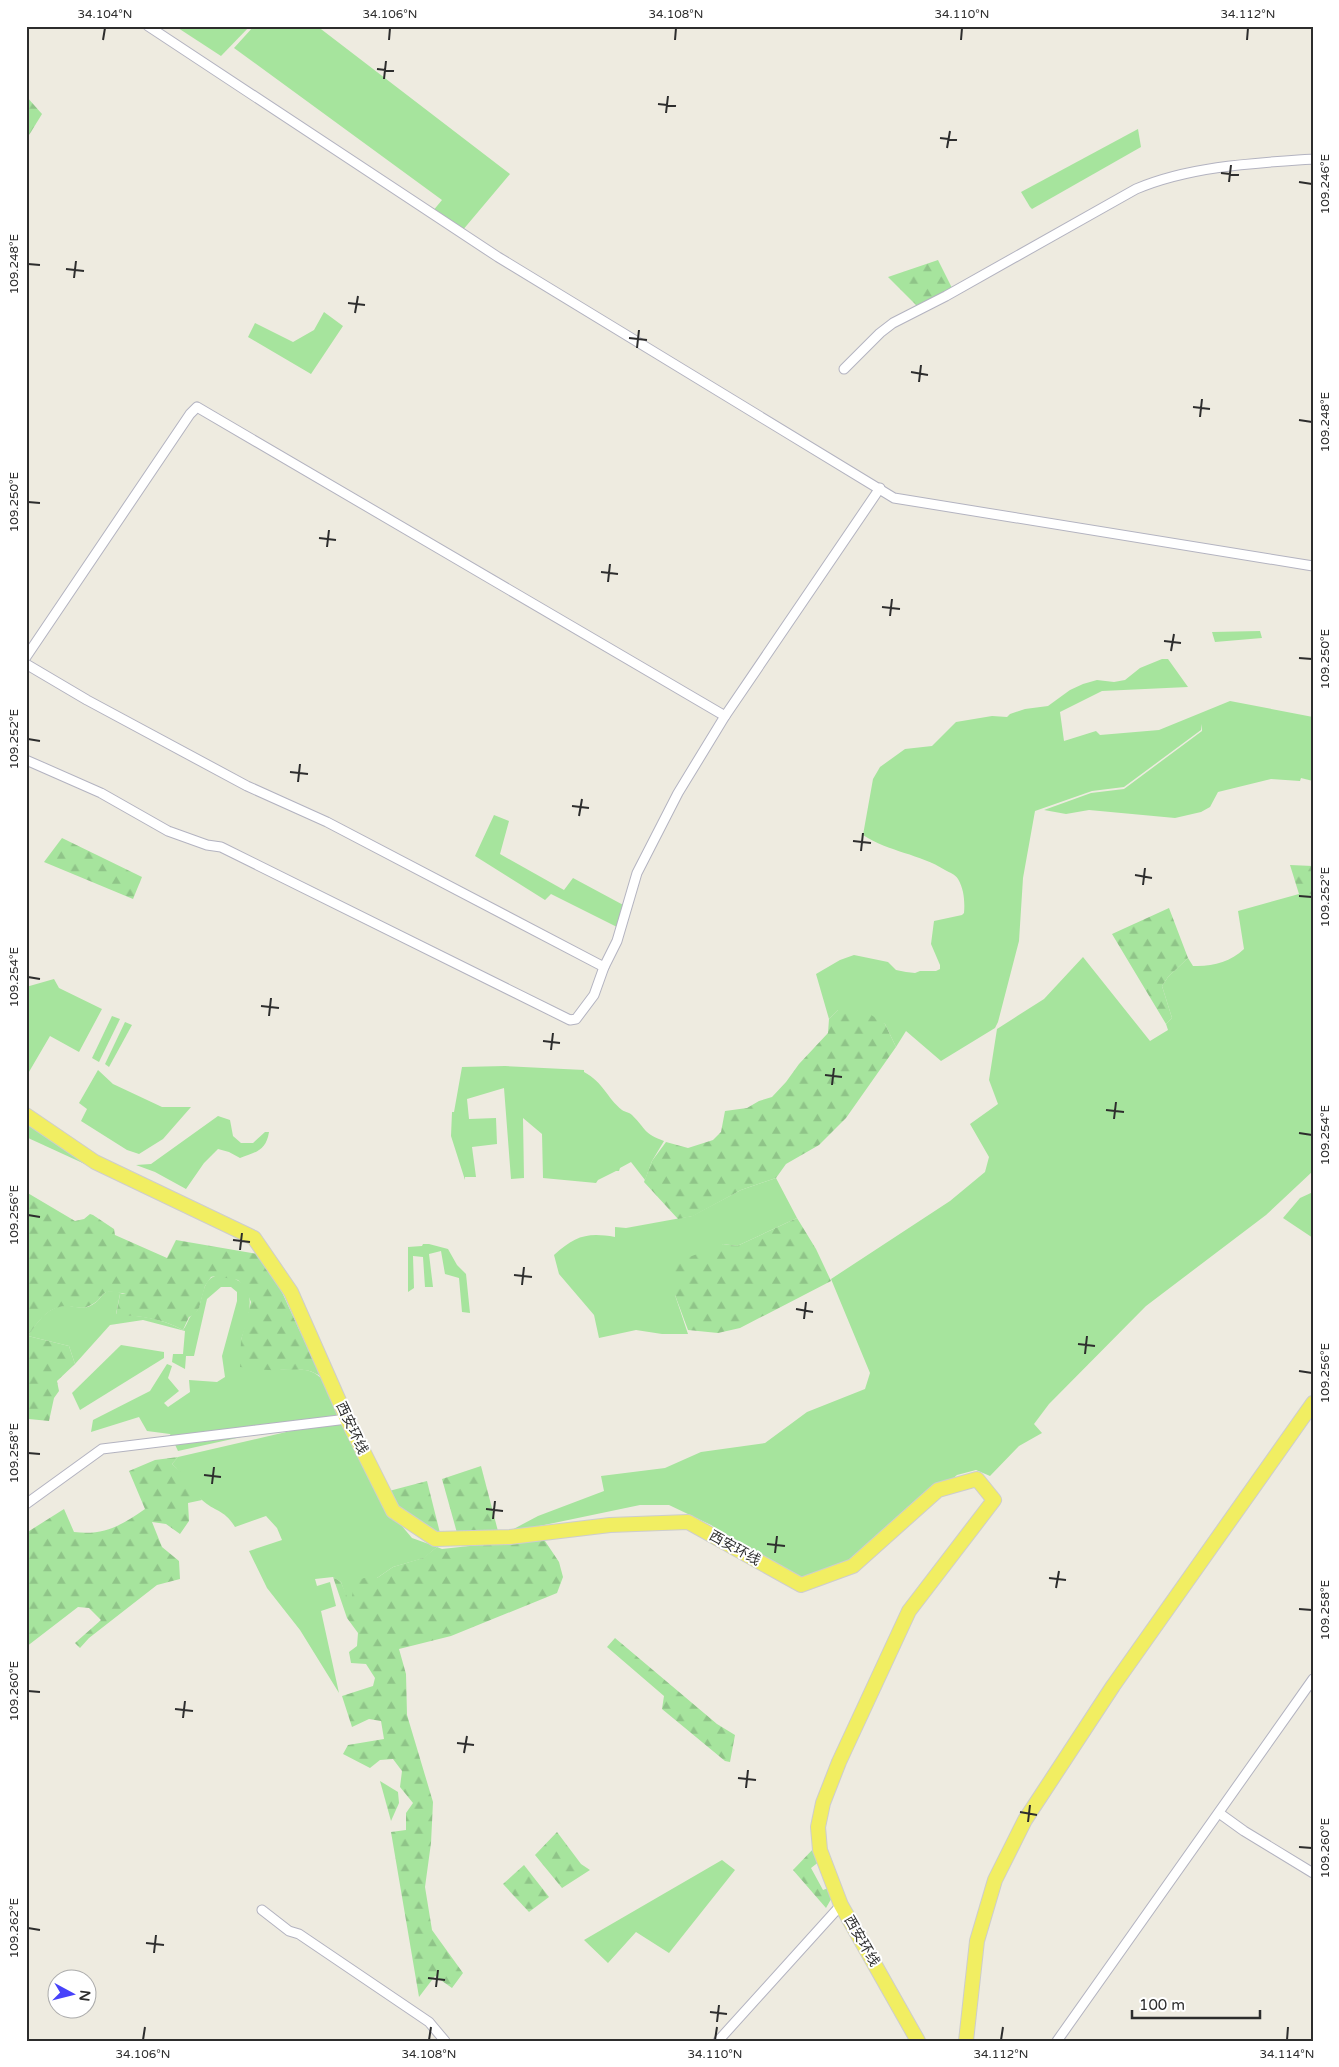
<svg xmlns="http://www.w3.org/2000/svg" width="1339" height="2067" viewBox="0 0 1339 2067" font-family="'Varela Round','Noto Sans SC',sans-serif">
	<defs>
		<pattern id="forest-firs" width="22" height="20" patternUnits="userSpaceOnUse" patternTransform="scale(1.25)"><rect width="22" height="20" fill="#a6e49d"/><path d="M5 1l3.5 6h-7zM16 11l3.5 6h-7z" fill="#8fc488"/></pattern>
	</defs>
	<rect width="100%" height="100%" fill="#eeebe0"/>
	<g fill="#a6e49d">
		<path d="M175 26H250L221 56Z"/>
		<path d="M254 26H317L510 174 462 231 432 212 442 200 234 48Z"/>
		<path d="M1138 129 1141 147 1032 209 1030 207 1021 192Z"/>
		<path d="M324 312 343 326 311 374 248 337 255 323 293 342 314 330Z"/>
		<path d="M1260 631 1262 638 1215 642 1212 632Z"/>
		<path d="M1162 659H1168L1188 687 1102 691 1060 712 1064 741 1096 731 1100 735 1159 730 1230 701 1313 717V781L1301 778 1300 781 1271 779 1218 792 1210 807 1201 812 1175 818 1089 810 1066 814 1044 810 1091 793 1124 789 1202 731V724L1201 730 1124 787 1092 791 1035 811 1023 878 1019 941 998 1022 995 1028 941 1061 906 1031 896 1047 885 1024 838 1010 829 1019 816 974 840 960 854 955 888 962 896 970 906 972 915 973 920 971H936L940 969V965L931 944 934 921 962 915 964 913C965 902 964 889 958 879 955 874 950 873 945 870 920 854 889 852 863 835L873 779 880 767 905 749 932 746 956 722 992 716 1007 717 1010 714 1025 709 1048 706 1070 690 1083 684 1097 680 1114 682 1125 680 1140 668Z"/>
		<path d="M494 815 509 821 500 854 564 890 573 878 627 907 621 929 551 894 545 900 475 856Z"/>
		<path d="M1299 894H1313V1171L1266 1215 1146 1306 1049 1404 1034 1424 1042 1433 1019 1446 990 1476 976 1470 957 1475 888 1533 829 1574 809 1578 787 1574 711 1525 669 1505H640L506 1533 538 1516 604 1491 601 1476 665 1468 701 1452 765 1443 807 1412 865 1389 870 1373 831 1279 950 1201 985 1172 989 1157 970 1124 998 1104 989 1080 997 1029 1044 999 1083 957 1150 1041 1168 1030 1166 1024 1172 1018 1162 986 1168 977 1188 958 1193 966C1212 967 1230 962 1244 949L1238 911Z"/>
		<path d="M54 979 59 988 102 1009 79 1052 50 1036 26 1077V987Z"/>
		<path d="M112 1016 120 1019 99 1062 92 1058Z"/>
		<path d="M125 1022 132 1025 109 1067 105 1064Z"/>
		<path d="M505 1066 584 1070V1072C603 1082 607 1098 622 1110 625 1112 629 1112 632 1115 647 1130 643 1133 664 1141L652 1161 645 1180 631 1162 620 1168 619 1171H616L598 1180 596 1183 543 1178 542 1134 523 1118 524 1178 511 1179 504 1088 467 1099 469 1119 496 1118 497 1144 472 1147 476 1177H465V1180L451 1136 452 1112H454L462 1067Z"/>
		<path d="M98 1070 113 1084 162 1107H191L163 1139 139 1154 127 1150 81 1121 87 1109 79 1103Z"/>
		<path d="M26 1115 137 1188 26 1137Z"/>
		<path d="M218 1116 230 1120 233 1136 241 1143H253L265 1132H269C266 1151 256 1152 240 1158L229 1152 218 1149 204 1163 186 1189 155 1172 136 1165 151 1164Z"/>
		<path d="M776 1178 797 1218 737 1246 723 1244 675 1295 688 1334H662L636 1330 599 1338 594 1315 559 1274 554 1255C575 1236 587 1232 615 1237V1227L626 1228 692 1216 741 1190Z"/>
		<path d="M1313 1192V1238L1283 1218 1300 1198Z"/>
		<path d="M423 1244H429L448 1249 457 1265 466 1274 470 1313 462 1312 459 1278 445 1274 441 1251 429 1254 433 1287H425L423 1257 413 1256 414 1288 408 1292V1247L422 1246Z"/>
		<path d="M215 1276C222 1276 229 1276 235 1279 260 1289 247 1322 241 1340L279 1370C323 1365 323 1379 341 1415L178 1451 170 1434 147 1431 139 1417 91 1432 93 1420 150 1391 167 1364 172 1366 168 1378 179 1391 164 1403 168 1407 190 1392 189 1380 217 1382 225 1377 222 1356 237 1301V1292L231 1287H221L207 1299 194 1356H186L185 1369 172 1362 173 1354H183L185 1331 143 1320 110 1325 75 1364 69 1346 28 1336C38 1321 49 1304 70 1306 76 1307 84 1309 90 1306 107 1298 97 1287 123 1293L120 1294 116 1314C141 1316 161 1318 183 1330 186 1326 187 1323 189 1319 191 1314 197 1313 199 1307 203 1296 203 1280 215 1276Z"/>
		<path d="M121 1345 164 1352V1358L80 1410 72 1393Z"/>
		<path d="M342 1419 385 1506 412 1538 437 1547 424 1558 393 1567 377 1578H364L357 1622 354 1619 341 1582 333 1577 315 1579 317 1586 330 1582 336 1606 321 1611 339 1693 300 1630 267 1588 249 1551 282 1540 277 1528 266 1516 235 1527C224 1509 215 1512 202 1500 191 1490 184 1474 172 1464L178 1457Z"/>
		<path d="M722 1860 735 1870 669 1953 636 1932 608 1963 584 1940Z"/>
	</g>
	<g fill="url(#forest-firs)">
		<path d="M26 96 42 114 26 140Z"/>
		<path d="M938 260 955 294 920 309 888 277Z"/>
		<path d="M62 838 142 877 133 899 44 862Z"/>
		<path d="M1290 865 1313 866V894H1299Z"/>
		<path d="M1169 908 1188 958 1168 977 1162 986 1172 1018 1166 1024 1112 934Z"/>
		<path d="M862 1009 885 1024 896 1047 846 1118 819 1145 786 1164 776 1178 741 1190 693 1216 678 1219 644 1182 652 1161 666 1142 688 1148 713 1140 721 1132 725 1111 747 1108 759 1101 772 1097 786 1082 799 1064 828 1033 829 1019 838 1010Z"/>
		<path d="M26 1192 75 1221 84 1219 90 1214 93 1215 114 1229 115 1235 167 1258 176 1240 258 1254 275 1277 321 1377C308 1367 295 1370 279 1370 267 1371 253 1368 240 1367L241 1340 251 1302 245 1288 238 1280 215 1276 211 1277 205 1286 199 1308 195 1314 189 1317 183 1330C161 1318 141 1316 116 1315L120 1294H126C95 1287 108 1298 89 1306 81 1310 74 1306 66 1306 47 1307 38 1322 28 1336L69 1346 75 1364 57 1381 59 1391 54 1398 49 1421 29 1419 26 1414Z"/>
		<path d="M797 1218 816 1249 831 1281 740 1328 718 1333 688 1330 675 1295 668 1269 679 1261 723 1244 737 1246Z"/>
		<path d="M178 1457 172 1464 182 1473 202 1500 188 1503 189 1521 180 1534 166 1524 152 1522 162 1547 179 1561 180 1579 157 1585 89 1638 80 1648 75 1643 101 1620 89 1608 78 1607 26 1647V1533L64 1509 74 1532C104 1536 122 1525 145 1509L129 1471 155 1460Z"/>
		<path d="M481 1466 499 1535 459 1540 442 1479Z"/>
		<path d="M427 1481 441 1537 407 1518 389 1491Z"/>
		<path d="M543 1538 559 1562 563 1577 557 1593 451 1636 399 1649 406 1674 407 1715 433 1802 431 1843 425 1887 432 1930 463 1973 452 1988 435 1976 419 1997 391 1832 406 1830V1813L413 1803 400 1787 402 1771 393 1759 380 1760 370 1768 343 1754 348 1745 384 1739 381 1721 369 1719 352 1727 342 1696 373 1686 375 1678 366 1664 351 1663 349 1652 357 1646 358 1633 347 1618 333 1577 341 1582 357 1621 351 1604 354 1582 364 1578H377L393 1567 423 1558 437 1547 442 1549Z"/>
		<path d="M615 1638 717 1724 735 1735 730 1762 725 1761 662 1709 664 1696 607 1647Z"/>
		<path d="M380 1781 398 1792 399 1803 391 1821Z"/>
		<path d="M557 1832 581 1864 590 1870 562 1888 535 1855Z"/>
		<path d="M815 1847 820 1861 811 1868 823 1890 831 1887 834 1894 826 1908 793 1870Z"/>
		<path d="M524 1865 549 1897 529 1912 503 1884Z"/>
	</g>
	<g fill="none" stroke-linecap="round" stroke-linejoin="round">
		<defs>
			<g id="street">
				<path d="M148 26 498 257 894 498 1313 566"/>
				<path d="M844 369 880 333 893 323 946 296 1136 189C1190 166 1255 163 1313 159"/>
				<path d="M26 657 190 414 197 407 725 716"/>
				<path d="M26 664 87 700 247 786 327 822 604 967"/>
				<path d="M26 760 101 793 168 831 207 845 221 847 570 1020 576 1019 594 995 604 967 617 941 637 873 678 793 725 716 880 488"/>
				<path d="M26 1504 102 1449 347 1419"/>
				<path d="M1219 1813 1244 1831 1313 1873"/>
				<path d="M262 1910 289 1931 299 1934 429 2022 445 2041"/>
				<path d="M718 2041 841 1905"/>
				<path d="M1057 2041 1313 1679"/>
			</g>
			<g id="primary">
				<path d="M26 1115 95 1162 254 1238 291 1292 347 1419 393 1511 435 1539 510 1537 610 1525 688 1522 801 1585 853 1566 938 1490 977 1479 994 1500 909 1611 839 1762 823 1803 818 1827 820 1850 841 1905 918 2041"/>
				<path d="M966 2041 977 1941 995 1880 1025 1820 1113 1686 1313 1403"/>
			</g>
		</defs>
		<use href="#street" stroke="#b3b3c0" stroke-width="11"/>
		<use href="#primary" stroke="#cdcdcd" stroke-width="16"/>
		<use href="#street" stroke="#fff" stroke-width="9"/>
		<use href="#primary" stroke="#f1ee62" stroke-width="14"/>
	</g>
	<path fill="none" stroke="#2d2d2d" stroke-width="2" d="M103 40 105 28M389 40 390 28M675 40 676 28M961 40 962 28M1247 40 1248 28M377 69 394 71M384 79 386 61M658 104 676 106M666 113 668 96M940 138 957 140M947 148 950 131M1221 173 1239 175M1229 182 1231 165M1299 182 1312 184M28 264 40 265M66 269 84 271M74 278 76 261M348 303 365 305M355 313 358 296M629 338 647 340M637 348 639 330M911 372 928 375M919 382 921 365M1193 407 1210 409M1200 417 1202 399M1299 420 1312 422M28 502 40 503M319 538 336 540M327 547 329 530M601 572 618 574M608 582 610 564M882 607 900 609M890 616 892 599M1164 641 1181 643M1171 651 1174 634M1299 658 1312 659M28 739 40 741M290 772 308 774M298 782 300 764M572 806 589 808M579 816 582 799M853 841 871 843M861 851 863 833M1135 875 1152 878M1143 885 1145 868M1299 896 1312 897M28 977 40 979M261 1006 279 1008M269 1016 271 998M543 1041 560 1043M551 1050 553 1033M825 1075 842 1077M832 1085 834 1068M1106 1110 1124 1112M1114 1119 1116 1102M1299 1133 1312 1135M28 1215 40 1217M233 1240 250 1242M240 1250 242 1233M514 1275 532 1277M522 1285 524 1267M796 1309 813 1312M804 1319 806 1302M1078 1344 1095 1346M1085 1354 1087 1336M1299 1371 1312 1373M28 1453 40 1454M204 1475 221 1477M212 1484 214 1467M486 1509 503 1511M493 1519 495 1501M767 1544 785 1546M775 1553 777 1536M1049 1578 1066 1580M1056 1588 1059 1571M1299 1609 1312 1610M28 1691 40 1692M175 1709 193 1711M183 1718 185 1701M457 1743 474 1745M464 1753 467 1736M738 1778 756 1780M746 1788 748 1770M1020 1812 1037 1815M1028 1822 1030 1805M1299 1847 1312 1848M28 1928 40 1930M146 1943 164 1945M154 1953 156 1935M428 1978 445 1980M436 1987 438 1970M710 2012 727 2014M717 2022 719 2005M143 2040 145 2027M429 2040 431 2027M715 2040 717 2027M1001 2040 1003 2027M1287 2040 1288 2027"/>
	<g text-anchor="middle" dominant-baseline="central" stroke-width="4" stroke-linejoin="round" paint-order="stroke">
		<g font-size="14" fill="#2d2d2d" stroke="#fff">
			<text transform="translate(352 1428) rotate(65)">西安环线</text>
			<text transform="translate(735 1548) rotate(29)">西安环线</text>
			<text transform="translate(862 1941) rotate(60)">西安环线</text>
		</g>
	</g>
	<rect width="1339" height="2067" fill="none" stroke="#ffffff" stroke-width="55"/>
	<g transform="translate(72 1994) rotate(97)"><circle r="24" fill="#ffffff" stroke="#ababab"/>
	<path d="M0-4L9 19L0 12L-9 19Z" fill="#4742fa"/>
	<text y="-8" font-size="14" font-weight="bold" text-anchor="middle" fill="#2d2d2d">N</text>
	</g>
	<path d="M1132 2010v8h128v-8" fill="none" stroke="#2d2d2d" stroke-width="2.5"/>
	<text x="1139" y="2010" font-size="15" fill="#2d2d2d" stroke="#ffffff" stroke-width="4" paint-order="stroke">100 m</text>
	<rect x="28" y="28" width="1284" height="2012" fill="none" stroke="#2d2d2d" stroke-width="2"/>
	<g font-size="12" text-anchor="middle" fill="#2d2d2d">
		<text x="105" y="18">34.104°N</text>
		<text x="390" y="18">34.106°N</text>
		<text x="676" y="18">34.108°N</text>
		<text x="962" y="18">34.110°N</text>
		<text x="1248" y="18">34.112°N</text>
		<text transform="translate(1325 184) rotate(-90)" y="4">109.246°E</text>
		<text transform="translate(14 264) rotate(-90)" y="4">109.248°E</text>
		<text transform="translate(1325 422) rotate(-90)" y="4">109.248°E</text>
		<text transform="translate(14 502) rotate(-90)" y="4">109.250°E</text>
		<text transform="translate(1325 659) rotate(-90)" y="4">109.250°E</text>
		<text transform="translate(14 739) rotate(-90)" y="4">109.252°E</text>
		<text transform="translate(1325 897) rotate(-90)" y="4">109.252°E</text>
		<text transform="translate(14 977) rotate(-90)" y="4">109.254°E</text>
		<text transform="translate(1325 1135) rotate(-90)" y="4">109.254°E</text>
		<text transform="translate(14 1215) rotate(-90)" y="4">109.256°E</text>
		<text transform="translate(1325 1373) rotate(-90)" y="4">109.256°E</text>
		<text transform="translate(14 1453) rotate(-90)" y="4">109.258°E</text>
		<text transform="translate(1325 1610) rotate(-90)" y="4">109.258°E</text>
		<text transform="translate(14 1691) rotate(-90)" y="4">109.260°E</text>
		<text transform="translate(1325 1848) rotate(-90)" y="4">109.260°E</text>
		<text transform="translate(14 1928) rotate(-90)" y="4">109.262°E</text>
		<text x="143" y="2058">34.106°N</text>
		<text x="429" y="2058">34.108°N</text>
		<text x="715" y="2058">34.110°N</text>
		<text x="1001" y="2058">34.112°N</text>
		<text x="1287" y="2058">34.114°N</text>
	</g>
</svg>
